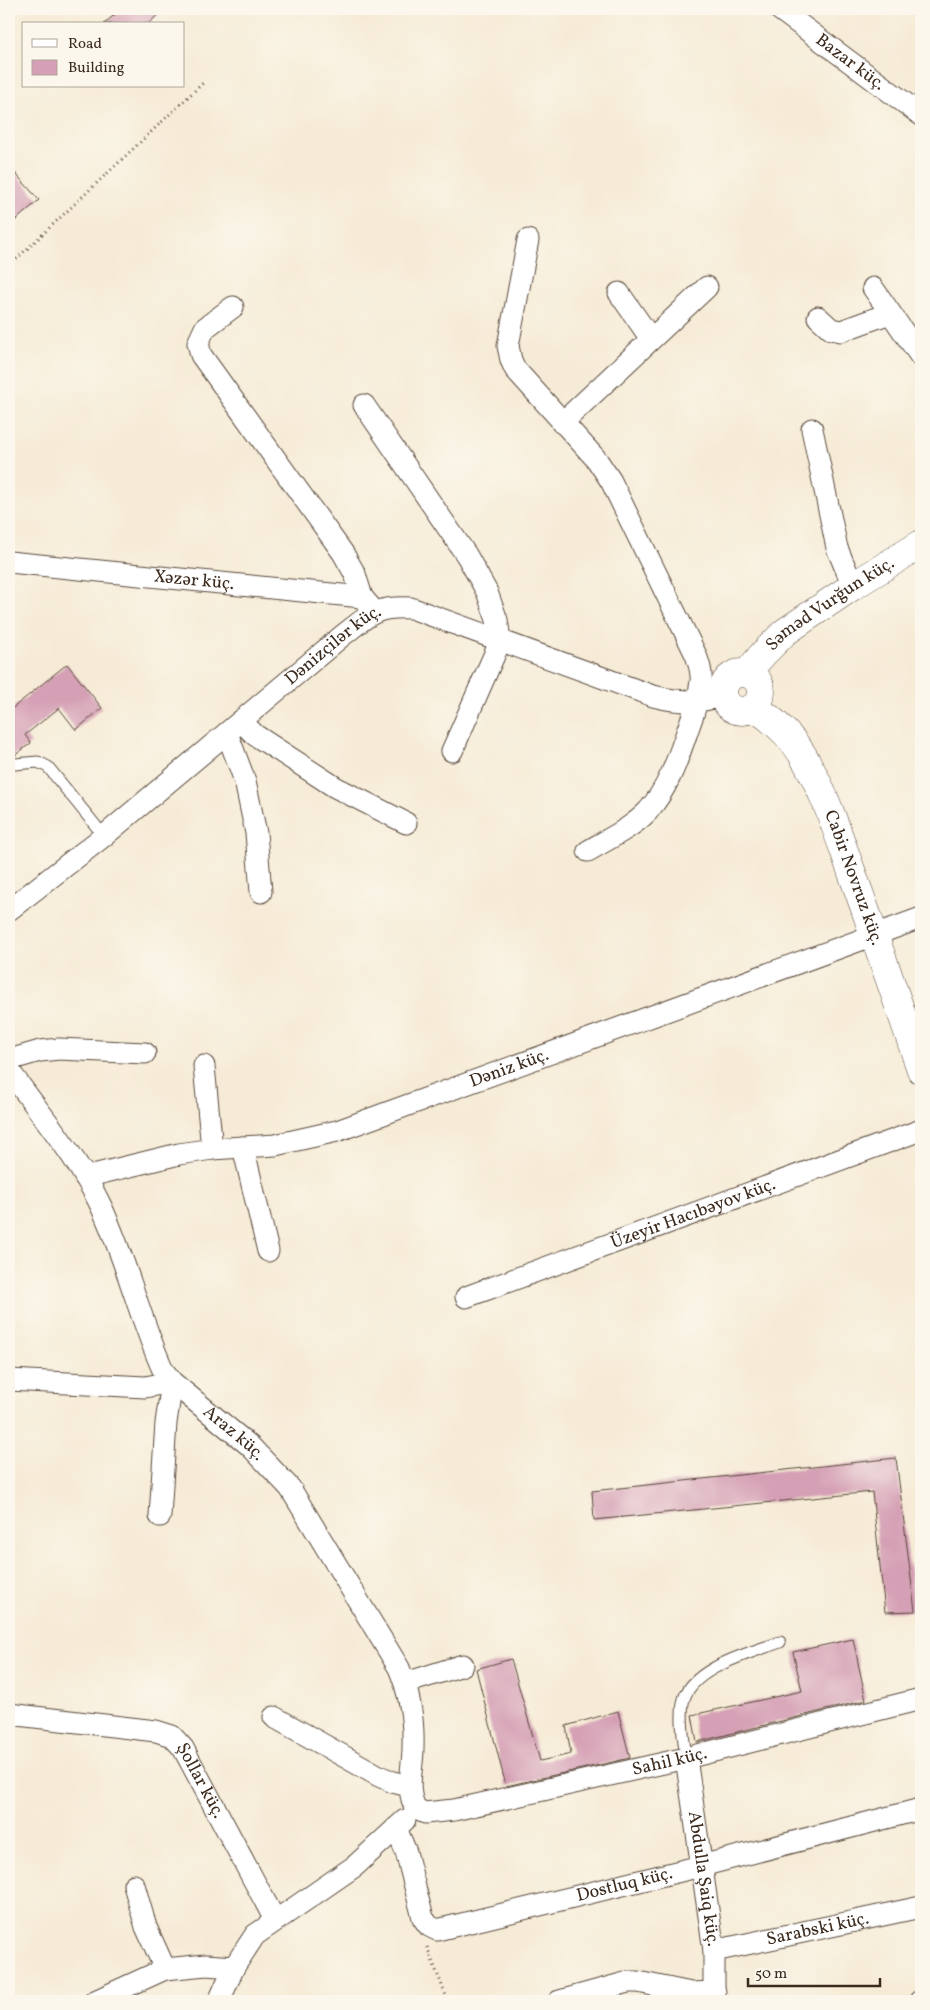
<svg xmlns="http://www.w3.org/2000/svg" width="930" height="2010" viewBox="0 0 930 2010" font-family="Vollkorn,serif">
	<rect width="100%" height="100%" fill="#fbf7ec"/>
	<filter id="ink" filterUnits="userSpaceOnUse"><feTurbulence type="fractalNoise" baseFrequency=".02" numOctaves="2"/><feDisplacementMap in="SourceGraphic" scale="10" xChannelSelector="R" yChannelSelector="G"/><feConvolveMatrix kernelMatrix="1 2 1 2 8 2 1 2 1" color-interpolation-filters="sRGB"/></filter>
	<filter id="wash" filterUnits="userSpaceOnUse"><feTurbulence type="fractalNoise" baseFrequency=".0096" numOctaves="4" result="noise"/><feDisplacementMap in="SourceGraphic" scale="20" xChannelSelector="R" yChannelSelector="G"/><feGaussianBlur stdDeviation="1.12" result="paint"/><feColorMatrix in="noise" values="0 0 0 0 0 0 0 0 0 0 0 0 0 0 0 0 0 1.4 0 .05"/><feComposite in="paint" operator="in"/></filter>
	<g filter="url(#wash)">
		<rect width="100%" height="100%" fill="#f6ebd6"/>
		<g id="blocks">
			<g fill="#d5a0b5">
				<path d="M121 9H164L148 24H104Z"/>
				<path d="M9 166 39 200 9 226Z"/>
				<path d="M67 664 102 708 76 730 59 708 25 735 31 743 9 760V711Z"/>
				<path d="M896 1458 915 1611 885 1612 872 1492 594 1520 592 1491Z"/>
				<path d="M853 1639 866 1700 697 1742 692 1715 802 1691 793 1652Z"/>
				<path d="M511 1659 540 1761 571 1754 566 1726 618 1711 630 1758 506 1786 476 1669Z"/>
			</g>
		</g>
	</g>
	<g filter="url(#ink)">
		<use href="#blocks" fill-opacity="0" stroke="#57473a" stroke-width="1"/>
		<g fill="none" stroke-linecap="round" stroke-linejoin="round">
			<defs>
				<g id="lane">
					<path d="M15 764 38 762 48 767 104 836"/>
					<path d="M686 1758C684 1740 680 1721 683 1703 689 1668 751 1653 780 1642"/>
				</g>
				<g id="street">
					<path id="s1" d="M779 9 921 115"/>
					<path d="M528 240 508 346 511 360 515 369 597 460 611 481 696 655C699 664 702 672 701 681 699 698 694 713 688 729 678 758 669 787 648 811 632 828 608 839 588 851"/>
					<path d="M873 288 921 357"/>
					<path d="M619 293 651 339"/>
					<path d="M233 307 205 328 198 343 201 355 343 553 355 574 362 597"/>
					<path d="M818 317 831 329 841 331 890 313"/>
					<path d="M364 405 467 556 487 592 497 620 500 639 496 651 452 751"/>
					<path d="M562 423 707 287"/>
					<path d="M812 429 837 548 853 586"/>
					<path id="s2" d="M9 562 362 597 374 611"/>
					<path d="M241 721 255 735 335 787 406 823"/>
					<path d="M227 733 245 781 256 833 261 892"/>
					<path id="s3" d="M9 910 104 836 342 636C369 615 375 606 411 608L653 696C677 702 700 704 723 695"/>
					<path d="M9 1060 40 1051 59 1049 145 1053"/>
					<path d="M204 1066 212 1149"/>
					<path id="s4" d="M9 1070C40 1114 77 1156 101 1206 126 1259 139 1317 163 1370L172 1382 250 1446 290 1488 399 1668C410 1694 414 1720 413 1748 413 1769 405 1790 416 1809"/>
					<path d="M243 1147 268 1251"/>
					<path id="s5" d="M85 1177 179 1154 212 1149 275 1145 337 1131 921 918"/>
					<path id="s6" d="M466 1297 921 1130"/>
					<path d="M9 1380 145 1387 172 1382 166 1423 160 1516"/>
					<path d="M406 1683 463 1665"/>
					<path id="s7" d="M9 1714 156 1731 172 1736 183 1748 275 1920"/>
					<path d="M274 1717 379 1776 393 1782 409 1786"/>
					<path id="s8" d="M686 1758 714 1951V2001"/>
					<path id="s9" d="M416 1809 425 1813 454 1810 686 1758 921 1699"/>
					<path id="s10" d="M396 1828 406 1852 423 1918 429 1926 437 1930 701 1866 921 1809"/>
					<path d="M134 1885 146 1927 165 1969"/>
					<path id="s11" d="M714 1951 921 1907"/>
					<path d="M95 2001 165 1969 206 1965 234 1967"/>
					<path d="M219 2001 234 1967 255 1935 355 1866 405 1820"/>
					<path d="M559 2001 628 1982H638L691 1993 715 1992"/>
					<path d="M920 2001H921"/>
				</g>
				<g id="secondary">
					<path id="s12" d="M747 673 763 654 785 632 853 586 921 544"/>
					<circle cx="742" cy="692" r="19"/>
					<path id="s13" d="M754 707C773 720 790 734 802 754 824 790 837 831 851 870 875 936 898 1003 921 1070"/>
				</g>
			</defs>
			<use href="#lane" stroke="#57473a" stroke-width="13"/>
			<use href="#street" stroke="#57473a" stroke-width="23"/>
			<use href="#secondary" stroke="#57473a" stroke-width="29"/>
			<g stroke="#57473a" stroke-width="3" stroke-dasharray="1 4" stroke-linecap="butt">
				<path d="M9 266 205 81"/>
				<path d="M427 1947 448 2001"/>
			</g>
			<use href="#lane" stroke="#fff" stroke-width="11"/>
			<use href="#street" stroke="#fff" stroke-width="21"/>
			<use href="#secondary" stroke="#fff" stroke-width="28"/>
		</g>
	</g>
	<g text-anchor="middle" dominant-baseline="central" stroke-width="4" stroke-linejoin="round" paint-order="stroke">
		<g font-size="18" fill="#3b2a1e" stroke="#fbf7ec">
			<text stroke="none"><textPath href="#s1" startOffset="89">Bazar küç.</textPath></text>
			<text stroke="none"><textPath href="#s2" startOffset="186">Xəzər küç.</textPath></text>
			<text stroke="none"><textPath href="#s12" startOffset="109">Səməd Vurğun küç.</textPath></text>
			<text stroke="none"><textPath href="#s3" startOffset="419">Dәnizçilәr küç.</textPath></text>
			<text stroke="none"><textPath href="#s13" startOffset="202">Cabir Novruz küç.</textPath></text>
			<text stroke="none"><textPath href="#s5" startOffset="440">Dәniz küç.</textPath></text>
			<text stroke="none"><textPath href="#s6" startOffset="242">Üzeyir Hacıbəyov küç.</textPath></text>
			<text stroke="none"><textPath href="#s4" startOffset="435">Araz küç.</textPath></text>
			<text stroke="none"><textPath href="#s9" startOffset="260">Sahil küç.</textPath></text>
			<text stroke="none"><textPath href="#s7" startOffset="218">Şollar küç.</textPath></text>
			<text stroke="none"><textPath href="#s8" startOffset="122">Abdulla Şaiq küç.</textPath></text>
			<text stroke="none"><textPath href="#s10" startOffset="306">Dostluq küç.</textPath></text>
			<text stroke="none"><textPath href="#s11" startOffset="106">Sarabski küç.</textPath></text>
		</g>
	</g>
	<rect width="930" height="2010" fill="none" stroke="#fbf7ec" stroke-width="30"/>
	<rect x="22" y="22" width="162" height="65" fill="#fbf7ec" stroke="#aea59a"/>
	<rect x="32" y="39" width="25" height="8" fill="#ffffff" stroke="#aea59a"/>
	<text x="68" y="48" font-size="15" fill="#3b2a1e">Road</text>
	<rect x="32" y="60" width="25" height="15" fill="#d5a0b5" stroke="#aea59a"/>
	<text x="68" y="72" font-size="15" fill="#3b2a1e">Building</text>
	<path d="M748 1978v8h132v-8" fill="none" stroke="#3b2a1e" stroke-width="2.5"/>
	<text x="755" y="1978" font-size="15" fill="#3b2a1e" stroke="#fbf7ec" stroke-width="4" paint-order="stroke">50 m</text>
</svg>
